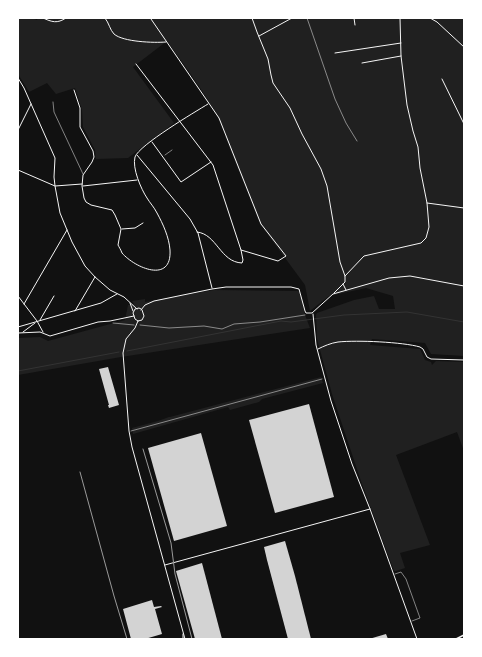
<svg xmlns="http://www.w3.org/2000/svg" width="482" height="657" viewBox="0 0 482 657" font-family="Quicksand,sans-serif">
	<rect width="100%" height="100%" fill="#111"/>
	<g fill="#202020">
		<path d="M18 18H32L37 20 38 18H464V356L431 354 425 343 372 339 370 345 420 349 425 360 431 362 432 365 436 361 464 362V451L457 432 396 455 430 545 400 553 405 568 396 571H394L362 484 332 394 317 339 316 315 317 313 354 300 374 296 379 309H395L393 296 366 288 329 296 310 311 305 285 260 224 225 136 226 135C212 101 188 71 167 41L133 67 174 123 128 158 96 159 95 150 83 127 82 110 75 88 56 94 47 83 29 92 18 74Z"/>
		<path d="M214 290 298 291 300 293 305 315 310 328 121 357 18 375V338L40 337 48 341 125 320 128 305 134 304 132 301 145 299V302Z"/>
		<path d="M321 377 323 383 262 399 259 402 230 410 228 407 133 434 132 428 158 421 169 417H170Z"/>
	</g>
	<g fill="none" stroke-linecap="round" stroke-linejoin="round">
		<g stroke="#333" stroke-width="1">
			<path d="M127 351 281 321 291 322 344 315 407 312 464 322"/>
			<path d="M18 371 119 352"/>
		</g>
	</g>
	<g fill="#d3d3d3">
		<path d="M108 367 119 405 109 408 108 405H109L99 369Z"/>
		<path d="M309 404 334 497 275 513 249 420Z"/>
		<path d="M201 433 227 526 174 541 148 448Z"/>
		<path d="M285 541 295 576 311 639H288L267 560 264 547Z"/>
		<path d="M202 563 222 639H195L176 571Z"/>
		<path d="M152 600 154 607 161 606 162 607 155 609 162 634 145 639H131L123 609Z"/>
		<path d="M386 634 388 639H369Z"/>
	</g>
	<g fill="none" stroke-linecap="round" stroke-linejoin="round">
		<g stroke="#f5f5f5" stroke-width="0.5">
			<path d="M307 18 335 99 346 123 357 141"/>
			<path d="M165 155 172 150"/>
			<path d="M113 323 134 325"/>
			<path d="M140 325 169 328 204 326 222 329 234 324 260 322 305 315"/>
			<path d="M131 431 322 379"/>
		</g>
		<g stroke="#f5f5f5" stroke-width="0.5">
			<path d="M53 102 54 112 83 174"/>
			<path d="M395 574 401 572 406 579 420 618 412 621"/>
		</g>
		<g stroke="#f5f5f5" stroke-width="1">
			<path d="M43 18C52 22 57 24 66 18"/>
			<path d="M105 18C109 23 110 30 114 34 123 42 154 43 166 42"/>
			<path d="M252 18 257 32 268 59 271 75 273 83 290 108 302 134 321 169 327 186 340 262 345 276V282L334 293"/>
			<path d="M354 18 355 25"/>
			<path d="M430 18 437 22 464 47"/>
			<path d="M151 19 219 118 261 224 286 256 278 261 241 250"/>
			<path d="M259 36 292 18"/>
			<path d="M335 53 401 43"/>
			<path d="M362 63 401 56"/>
			<path d="M136 64 213 165 241 250 243 260 242 263C220 262 217 234 197 232"/>
			<path d="M18 78 24 88 55 158 54 177 55 186 60 213 72 242 85 266 95 277 110 290 124 297 137 309"/>
			<path d="M442 79 464 124"/>
			<path d="M74 90 80 108V127L93 151 94 157 92 162 83 175 82 186 84 198 86 202 91 205 112 210 115 215 121 229 118 245C119 247 121 250 122 253 135 268 172 284 170 250 169 237 163 224 157 213 154 207 150 203 147 198 141 189 132 168 135 157 139 145 195 112 208 104"/>
			<path d="M18 130 31 104"/>
			<path d="M152 142 181 182 211 162"/>
			<path d="M137 155 190 219 198 233 212 288"/>
			<path d="M18 170 55 186 82 184"/>
			<path d="M83 186 137 180"/>
			<path d="M427 203 464 208"/>
			<path d="M122 229 135 228 143 223"/>
			<path d="M345 276 364 256 421 243 426 238 429 227 427 203 420 168 418 147 413 131 407 105 401 56 400 18"/>
			<path d="M343 284 346 290"/>
			<path d="M18 296 37 321 43 332"/>
			<path d="M130 303 133 311"/>
			<path d="M24 304 67 230"/>
			<path d="M141 310 145 305 154 301 212 289 226 287H291L299 289 305 311 306 313H312L333 294 389 278 410 276 464 286"/>
			<path d="M75 311 95 277"/>
			<path d="M313 314 316 345 331 401 352 464 370 509 417 639"/>
			<path d="M40 320 54 296"/>
			<path d="M138 321 135 328 126 339 123 353 129 431 132 447 185 639"/>
			<path d="M138 321 135 319 133 313 135 309 139 308 141 309"/>
			<path d="M138 321 142 320 144 316 142 310"/>
			<path d="M18 327 101 303 117 294"/>
			<path d="M23 332 35 323"/>
			<path d="M18 333 40 332 50 336 98 322 110 321 134 316"/>
			<path d="M318 349C324 346 331 343 338 342 357 340 403 342 420 347L423 349 427 357 431 359 464 360"/>
			<path d="M165 565 370 509"/>
			<path d="M183 639V634"/>
		</g>
		<path stroke="#f5f5f5" stroke-width="1.5" d="M456 639 464 635"/>
		<g stroke="#9a9a9a" stroke-width="1">
			<path d="M143 449 171 543 175 574 192 639"/>
			<path d="M80 472 114 596 127 639"/>
		</g>
	</g>
	<rect width="482" height="657" fill="none" stroke="#ffffff" stroke-width="38"/>
</svg>
